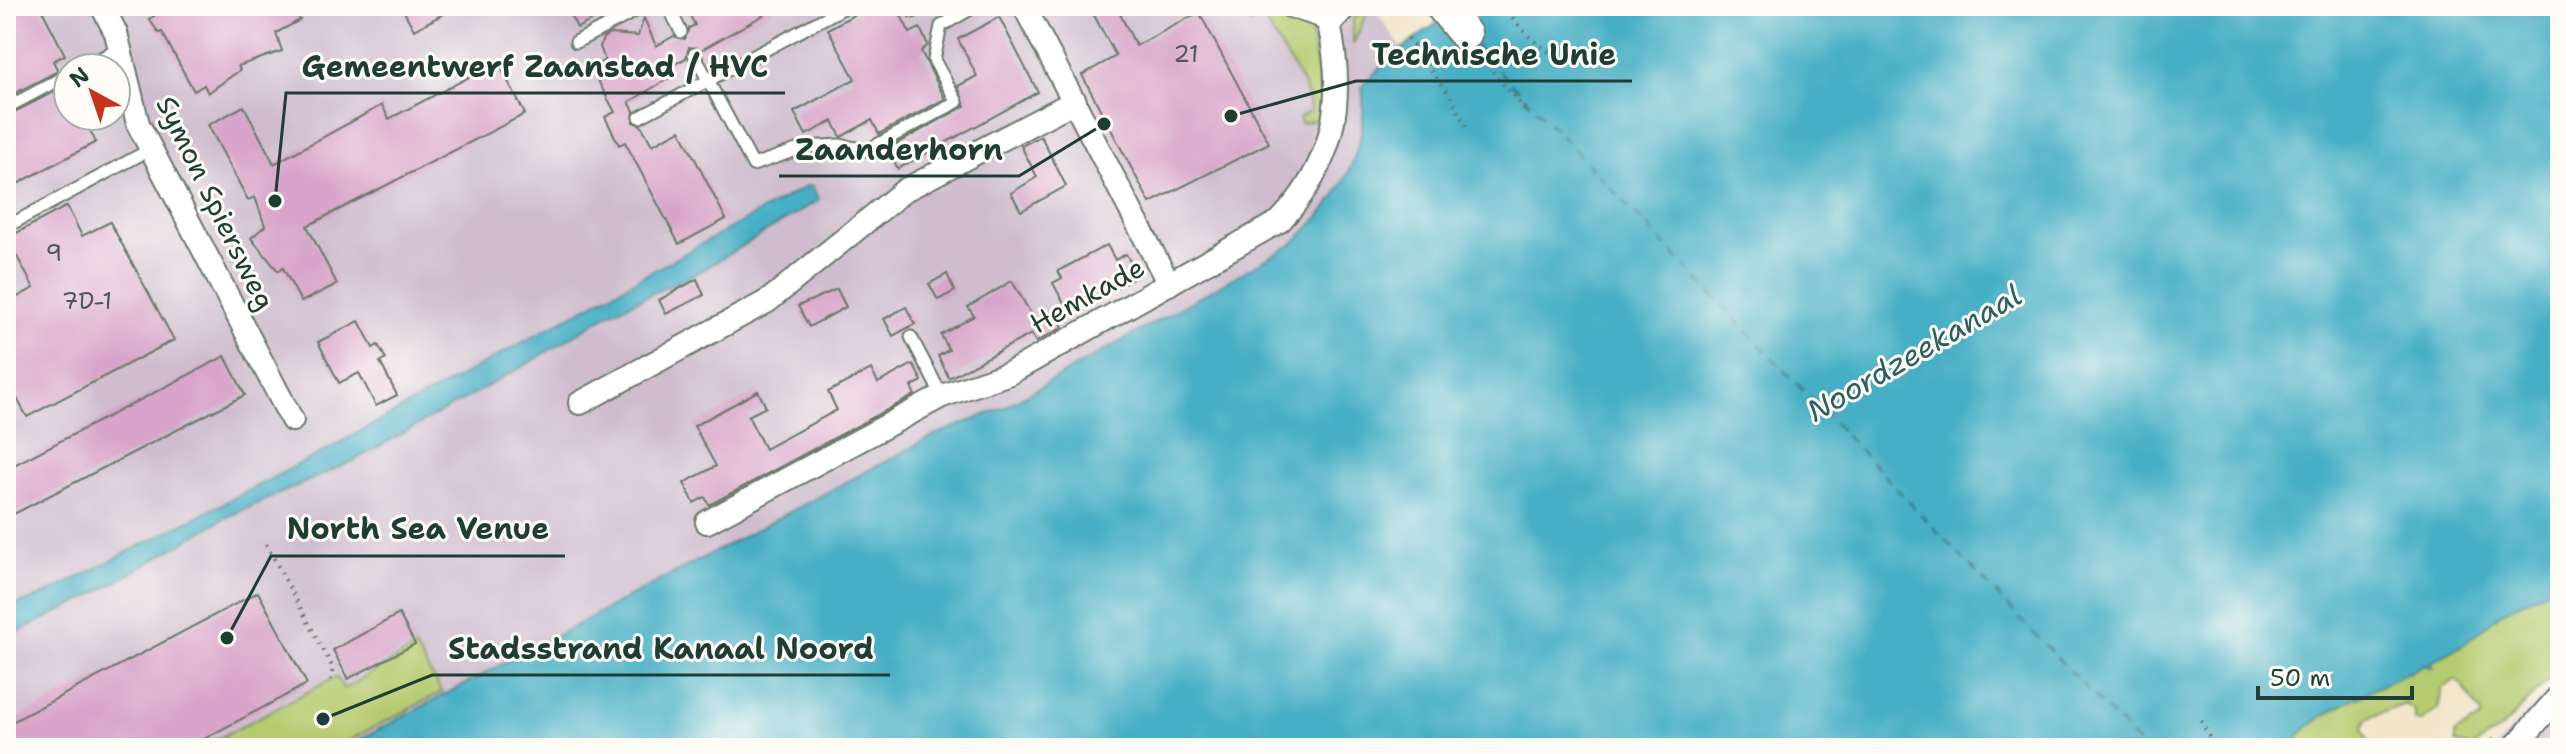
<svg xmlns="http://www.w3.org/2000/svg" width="2566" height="754" viewBox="0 0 2566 754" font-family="'Shantell Sans',sans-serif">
	<rect width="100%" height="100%" fill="#fdfcf7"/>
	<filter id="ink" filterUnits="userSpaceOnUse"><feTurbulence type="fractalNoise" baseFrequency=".0125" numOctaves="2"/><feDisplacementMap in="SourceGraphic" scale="16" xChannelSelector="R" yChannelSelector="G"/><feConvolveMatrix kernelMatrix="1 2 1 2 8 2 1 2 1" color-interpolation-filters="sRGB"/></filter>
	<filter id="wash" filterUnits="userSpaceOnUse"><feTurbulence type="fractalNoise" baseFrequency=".006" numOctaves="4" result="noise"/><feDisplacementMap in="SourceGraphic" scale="32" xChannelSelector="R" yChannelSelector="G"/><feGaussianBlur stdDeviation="1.8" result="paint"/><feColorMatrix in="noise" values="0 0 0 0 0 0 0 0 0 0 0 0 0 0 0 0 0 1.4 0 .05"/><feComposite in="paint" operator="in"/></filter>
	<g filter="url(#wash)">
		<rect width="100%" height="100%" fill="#f3e6cc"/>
		<g fill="#cfbdcf" fill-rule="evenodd">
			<path d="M6 6H1372L1432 91 1424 225 428 748H6ZM68 68H116V116H68Z"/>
			<path d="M2560 680V748H2496L2519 721Z"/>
		</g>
		<g fill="#b5cb70" stroke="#6a8452" stroke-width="2">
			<path d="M1254 7 1300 21 1311 30 1321 98 1318 120 1301 123 1299 118 1311 110 1303 84 1263 18 1250 24 1247 18Z"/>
			<path d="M1365 8 1368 11 1353 45V20Z"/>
			<path d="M2560 583V668L2501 729 2471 748 2455 743V733L2480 719 2481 714 2462 685 2455 680 2442 689 2438 709 2422 721H2415V711L2405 704 2368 718 2363 728 2371 748H2292C2299 718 2399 678 2427 664L2430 668 2431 662 2463 645 2504 611Z"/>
			<path d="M415 648 442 692 334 748H200L336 677 344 689Z"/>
		</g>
		<g fill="#46afc5" stroke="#32767c" stroke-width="2">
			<path d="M1460 6H2560V583L2504 611 2463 645 2431 662 2433 667 2430 669 2427 664C2398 679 2299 717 2292 748H344L935 435 1003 408 1291 245C1339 203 1370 151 1362 85L1399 51Z"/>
			<path d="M807 186H812L819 200 699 272 612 312 526 365 351 462 225 518 95 594 6 638V608L42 596 323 452Z"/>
		</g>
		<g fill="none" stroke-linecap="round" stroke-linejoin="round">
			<path stroke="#2b5f60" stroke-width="2" stroke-dasharray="10 8" stroke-linecap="butt" d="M1474 44 2143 748"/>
		</g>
		<g id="blocks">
			<g fill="#d8a4c9">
				<path d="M6 6H40L65 55 53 61 58 71 6 98Z"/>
				<path d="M149 6H293L300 20 276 33 282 51 238 66 240 70 208 93 204 85 194 91 162 32 159 33 149 19 154 16Z"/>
				<path d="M401 6H458L414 30Z"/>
				<path d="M566 6H619L577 28Z"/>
				<path d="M685 6H780L701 50 689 47 686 58 671 66 676 74 629 102 634 111 633 122 641 125 652 145 680 130 726 219 679 244 625 142 619 145 605 117 615 112 591 68 605 60 600 47 603 38 610 34 638 36 644 18 656 46 674 36 685 39 689 28 695 25Z"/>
				<path d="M870 6H896L910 33 920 28 928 45 921 51 945 99 879 134 872 120 841 137 833 121 806 135 794 112 855 79 828 29Z"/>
				<path d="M1089 6H1116L1136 46 1199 12 1269 143 1150 203 1082 75 1116 56Z"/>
				<path d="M999 17 1038 92 898 169 887 149 965 106 958 86 977 76 958 39Z"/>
				<path d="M498 62 525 114 307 226 337 284 301 302 283 268 278 271 251 238 265 226 255 197 248 200 208 125 244 106 274 164 382 105 389 119Z"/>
				<path d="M66 86 68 116H82L96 142 6 190V116Z"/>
				<path d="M1041 136 1066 186 1021 211 1011 193 1037 177 1021 146Z"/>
				<path d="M67 206 82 236 110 222 174 340 27 417 6 378V303L34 288 7 238Z"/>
				<path d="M1107 245 1115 260 1126 254 1138 276 1069 313 1053 283 1062 278 1058 271Z"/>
				<path d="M947 274 955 291 938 300 929 284Z"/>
				<path d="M697 279 704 295 666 314 659 300Z"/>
				<path d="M1012 281 1035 321 1055 311 1063 327 1036 342 1031 334 949 378 938 356 949 350 941 335 974 316 968 307Z"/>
				<path d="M837 289 846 307 809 327 798 306Z"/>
				<path d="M906 307 915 324 893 336 884 319Z"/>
				<path d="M359 321 373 348 378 345 386 359 380 362 397 395 376 406 359 373 339 383 318 342Z"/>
				<path d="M225 356 245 395 6 518V469Z"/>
				<path d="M913 364 922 381 911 387 915 395 709 505 705 497 694 503 684 483 716 466 694 426 758 391 766 407 748 416 765 449 837 410 828 392 871 369 878 383Z"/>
				<path d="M258 592 307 684 187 748H6V725Z"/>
				<path d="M399 614 415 644 348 679 333 650Z"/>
			</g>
		</g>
	</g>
	<g filter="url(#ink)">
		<use href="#blocks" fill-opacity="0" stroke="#697869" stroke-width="2"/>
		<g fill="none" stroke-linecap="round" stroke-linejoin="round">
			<defs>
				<g id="service">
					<path d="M668 6 681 32"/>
					<path d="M910 6 913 12 923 6"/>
					<path d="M576 42 645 6"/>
					<path d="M694 54 753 165 805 147 839 145 867 150 957 102 934 60 941 26 976 6"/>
					<path d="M82 68 118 49"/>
					<path d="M6 108 68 75"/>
					<path d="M640 117 847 6"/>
					<path d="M6 227 151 149"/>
					<path d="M911 337 942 396"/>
				</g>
				<g id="minor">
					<path d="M102 6 116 33 138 124 292 420"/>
					<path d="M1024 6 1169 284"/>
					<path d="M1290 6 1321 16 1329 24"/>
					<path d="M1329 24 1346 6"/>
					<path d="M580 403 768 301 905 190 1075 101"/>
					<path d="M707 522 942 396 1010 373 1280 221C1334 164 1346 101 1329 24"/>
					<path d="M2514 748 2560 695"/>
				</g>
				<path id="secondary" d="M1442 6 1465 34"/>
			</defs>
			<use href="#service" stroke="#697869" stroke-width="15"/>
			<use href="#minor" stroke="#697869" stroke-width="26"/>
			<use href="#secondary" stroke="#697869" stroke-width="36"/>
			<g stroke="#697869" stroke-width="4" stroke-dasharray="2 6" stroke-linecap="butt">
				<path d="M1502 6 1527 35 1557 58"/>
				<path d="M1408 38 1452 99 1468 130"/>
				<path d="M1477 53 1528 113"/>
				<path d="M266 544 333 668 331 680"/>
				<path d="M2201 721 2215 748"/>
				<path d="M2142 745 2145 748"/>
				<path d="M2479 748 2495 739"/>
			</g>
			<use href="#service" stroke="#fff" stroke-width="11"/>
			<use href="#minor" stroke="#fff" stroke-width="22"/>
			<use href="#secondary" stroke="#fff" stroke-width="32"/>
		</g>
	</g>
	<g text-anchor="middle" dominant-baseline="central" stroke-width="6" stroke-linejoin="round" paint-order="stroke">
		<g font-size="24" fill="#4d5759">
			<text x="1186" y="54">21</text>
			<text x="54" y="253">9</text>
			<text x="87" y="301">7D-1</text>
		</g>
		<g font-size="28" fill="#1f3d34" stroke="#fdfcf7">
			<text transform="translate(216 203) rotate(64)">Symon Spiersweg</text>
			<text transform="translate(1087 295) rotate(-29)">Hemkade</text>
		</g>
		<g font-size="30" font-style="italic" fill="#2b5f60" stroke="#fdfcf7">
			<text transform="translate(1914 353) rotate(-30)">Noordzeekanaal</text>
		</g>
	</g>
	<path fill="none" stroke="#1f3d34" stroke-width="3" d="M1231 116L1356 81H1632M275 201L286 93H785M1104 124L1019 176H779M227 638L271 556H565M323 719L432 675H890"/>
	<g fill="#1f3d34" stroke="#fdfcf7" stroke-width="3">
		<circle cx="1231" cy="116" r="8"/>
		<circle cx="275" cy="201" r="8"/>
		<circle cx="1104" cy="124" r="8"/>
		<circle cx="227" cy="638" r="8"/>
		<circle cx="323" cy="719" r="8"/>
	</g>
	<g font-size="30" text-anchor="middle" font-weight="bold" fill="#1f3d34" stroke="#fdfcf7" stroke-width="6" stroke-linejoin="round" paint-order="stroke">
		<text x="1494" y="65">Technische Unie</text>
		<text x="535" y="77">Gemeentwerf Zaanstad / HVC</text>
		<text x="899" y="160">Zaanderhorn</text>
		<text x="418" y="539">North Sea Venue</text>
		<text x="661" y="659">Stadsstrand Kanaal Noord</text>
	</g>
	<rect width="2566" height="754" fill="none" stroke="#fdfcf7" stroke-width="32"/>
	<g transform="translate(92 92) rotate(320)"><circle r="38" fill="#fdfcf7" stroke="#a4b0a9" stroke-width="2"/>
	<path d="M0-6L14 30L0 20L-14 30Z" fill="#c8321e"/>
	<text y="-12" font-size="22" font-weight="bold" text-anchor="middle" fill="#1f3d34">N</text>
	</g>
	<path d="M2258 686v12h154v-12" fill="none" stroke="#1f3d34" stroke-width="4"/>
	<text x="2270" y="686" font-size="24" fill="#1f3d34" stroke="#fdfcf7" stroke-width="6" paint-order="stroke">50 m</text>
</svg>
